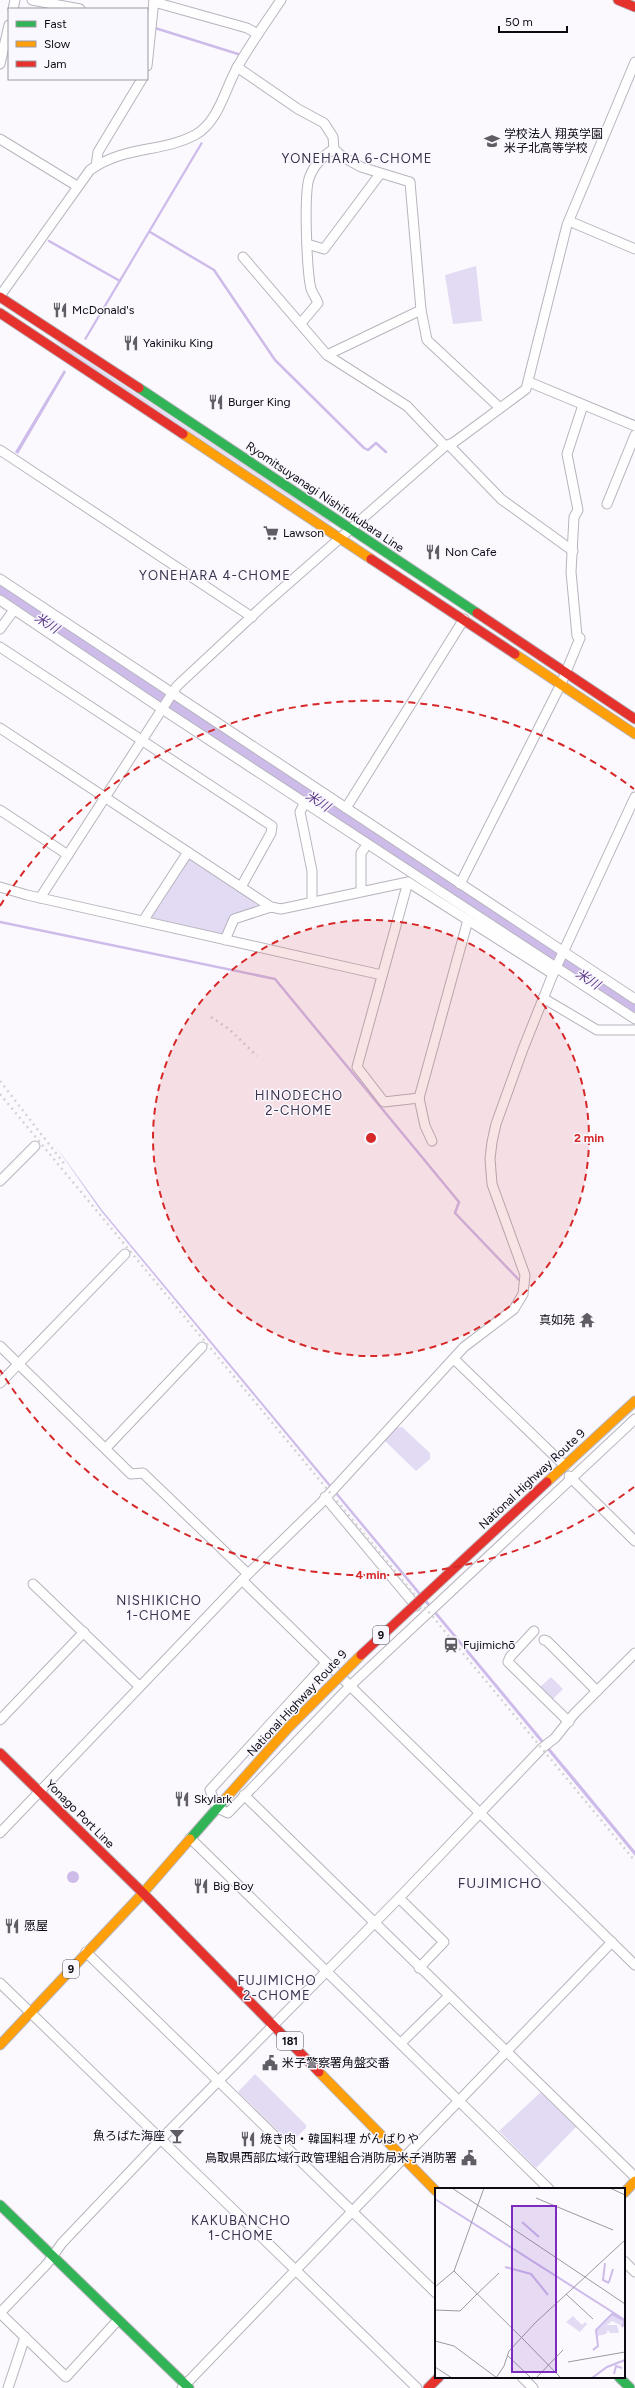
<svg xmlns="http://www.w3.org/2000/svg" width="635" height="2388" viewBox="0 0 635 2388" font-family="Figtree,'Noto Sans JP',sans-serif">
	<rect width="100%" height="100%" fill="#fbf9fe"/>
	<g fill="#e3daf3">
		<path d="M476 266 482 321 453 324 445 275Z"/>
		<path d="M52 338 330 522 332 525 66 350Z"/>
		<path d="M191 858 258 903V909L231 916 224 933 220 935 151 919 150 916 187 859Z"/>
		<path d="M402 1427 430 1453V1459L416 1471 383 1439 395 1428Z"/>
		<path d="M551 1677 563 1689 552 1700 539 1688Z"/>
		<path d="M255 2074 306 2125V2128L292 2142H290L238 2092Z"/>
		<path d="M542 2091 578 2125 536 2168 499 2131Z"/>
	</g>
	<g fill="#cdbbea">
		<path d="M201 142 203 143 86 340 84 339Z"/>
		<path d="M64 370 66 372 18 454 15 452Z"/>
		<path d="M52 1141 102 1210 583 1788 635 1851V1856L101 1211Z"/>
		<circle cx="73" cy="1877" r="6"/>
	</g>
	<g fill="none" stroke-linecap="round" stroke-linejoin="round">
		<g stroke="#cdbbea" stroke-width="2.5">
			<path d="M155 28 238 54"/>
			<path d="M150 232 214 270 275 360 364 448 368 450 376 443 386 452"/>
			<path d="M49 241 120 281"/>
			<path d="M0 922 275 979 459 1202 455 1213 520 1281"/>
		</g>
		<path stroke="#cdbbea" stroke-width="16" d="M0 591 635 1011"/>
		<defs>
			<g id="street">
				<path d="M32 0 80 9"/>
				<path d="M154 2 247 28 258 34"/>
				<path d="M13 9 15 0"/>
				<path d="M0 64 9 25"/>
				<path d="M147 66 154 0"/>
				<path d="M237 67 298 109 324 123 333 137 334 149 343 157 361 167 410 182 421 310 427 340 500 408"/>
				<path d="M0 139 77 186"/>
				<path d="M96 166 98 152 142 79"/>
				<path d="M569 221 635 249"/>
				<path d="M307 244 324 249 380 174"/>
				<path d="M243 257 327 355 407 406 445 446"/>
				<path d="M0 296 90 170C126 145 161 153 195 135 219 122 225 88 238 66 251 43 266 22 281 0"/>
				<path d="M301 323 318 303C316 298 313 294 311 289 307 272 303 190 310 176 314 165 325 154 334 149"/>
				<path d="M327 355 421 310"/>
				<path d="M529 382 635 426"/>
				<path d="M449 445 501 499 573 551"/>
				<path d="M0 450 252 617"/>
				<path d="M607 504 635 435"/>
				<path d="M0 579 635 999"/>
				<path d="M0 600 162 709 635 1019"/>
				<path d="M0 629 14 610"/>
				<path d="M0 647 272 826 271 833 241 887"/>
				<path d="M0 728 271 907 281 909 408 882 553 974"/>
				<path d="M305 802 300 812 312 871V901"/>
				<path d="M346 808 464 619"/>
				<path d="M0 810 68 855"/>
				<path d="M408 882 357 1067 384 1102 419 1098 468 920"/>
				<path d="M460 884 561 684 580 638 577 636 571 572 574 517 578 510 567 454 583 405"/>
				<path d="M0 887 27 895 382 975"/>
				<path d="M361 890V853L364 849"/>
				<path d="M40 898 177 686 265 604 445 446 453 443 526 389 567 225 635 62"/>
				<path d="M143 921 188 852"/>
				<path d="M225 940 234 919 271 907"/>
				<path d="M543 998 597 1030H635"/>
				<path d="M419 1098 425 1126 432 1141"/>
				<path d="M0 1181 35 1146"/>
				<path d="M0 1346 131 1474 143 1473 248 1574"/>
				<path d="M454 1359 565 1466"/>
				<path d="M0 1383 125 1254"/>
				<path d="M106 1448 202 1347"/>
				<path d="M569 1476 635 1541"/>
				<path d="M325 1497 416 1606"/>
				<path d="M242 1580 635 1965"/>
				<path d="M33 1584 139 1686"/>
				<path d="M534 1631 510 1657 508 1662 569 1722"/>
				<path d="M544 1640 547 1641 597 1691"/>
				<path d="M325 1664 210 1790 217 1808 228 1813 350 1686 635 1419"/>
				<path d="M0 1720 84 1632"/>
				<path d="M244 1795 635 2177"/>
				<path d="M0 1833 242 1580 321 1503 464 1347 514 1309 523 1294 525 1275 492 1184 490 1159 492 1142 496 1124 523 1049 553 974 635 797"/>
				<path d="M190 1838 549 2189"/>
				<path d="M399 1898 444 1942 419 1968"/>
				<path d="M86 1952 436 2293"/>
				<path d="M0 1983 417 2388"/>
				<path d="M401 2043 449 1996"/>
				<path d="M624 2261 635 2272"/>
				<path d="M118 2320 66 2377 0 2313 47 2264 62 2243 161 2139 399 1898 542 1748 555 1738 574 1714 635 1653"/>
				<path d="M522 2377 533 2388"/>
				<path d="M8 2388 25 2337"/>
				<path d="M182 2388 612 1942"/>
			</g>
			<g id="fast">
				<path d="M139 388 477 613"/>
				<path d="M190 1839 226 1798"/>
				<path d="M0 2205 189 2388"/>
				<path d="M619 2377 630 2388"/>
			</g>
			<g id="slow">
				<path d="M183 434 371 559"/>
				<path d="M515 654 635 734"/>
				<path d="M547 1482 635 1401"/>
				<path d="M0 2045 143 1893 190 1839"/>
				<path d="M319 2072 436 2191"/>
				<path d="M624 2193 635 2181"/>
			</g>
			<g id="jam">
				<path d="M618 0 635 7"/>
				<path d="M0 297 139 388"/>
				<path d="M0 313 183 434"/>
				<path d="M371 559 515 654"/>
				<path d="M477 613 635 719"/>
				<path d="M0 1753 143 1893"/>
				<path d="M143 1893 319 2072"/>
				<path d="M428 2388 439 2377"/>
			</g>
		</defs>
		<use href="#street" stroke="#b7b4bd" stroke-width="11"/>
		<use href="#fast" stroke="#b7b4bd" stroke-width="11"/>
		<use href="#slow" stroke="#b7b4bd" stroke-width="11"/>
		<use href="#jam" stroke="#b7b4bd" stroke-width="11"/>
		<use href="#street" stroke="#fefeff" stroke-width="9"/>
		<use href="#fast" stroke="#30b455" stroke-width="9"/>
		<use href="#slow" stroke="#ff9f0a" stroke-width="9"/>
		<use href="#jam" stroke="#e5322d" stroke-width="9"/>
		<g stroke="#d3d3d4" stroke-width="2.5" stroke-dasharray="2 4" stroke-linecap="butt">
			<path d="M211 1017 229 1029 257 1056"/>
			<path d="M0 1081 66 1166"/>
			<path d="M0 1094 635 1861"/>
		</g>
		<defs>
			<path id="slow-bridge" d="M226 1798 289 1727 361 1655"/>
			<path id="jam-bridge" d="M361 1655 547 1482"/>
		</defs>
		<use href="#slow-bridge" stroke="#bebac5" stroke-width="11" stroke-linecap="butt"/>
		<use href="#jam-bridge" stroke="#bebac5" stroke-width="11" stroke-linecap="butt"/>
		<use href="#slow-bridge" stroke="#ff9f0a" stroke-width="9"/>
		<use href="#jam-bridge" stroke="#e5322d" stroke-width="9"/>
	</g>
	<circle cx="371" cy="1138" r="218" fill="#d62828" fill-opacity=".12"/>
	<g fill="none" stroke="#d62828" stroke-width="2" stroke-dasharray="7 5">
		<circle cx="371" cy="1138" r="218"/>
		<path d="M634 1487A437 437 0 0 1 0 1370M0 906A437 437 0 0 1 634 789"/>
	</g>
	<defs>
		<symbol id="school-bare" viewBox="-9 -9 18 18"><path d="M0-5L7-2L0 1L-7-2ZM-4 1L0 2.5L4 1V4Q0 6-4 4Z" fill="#605d65" stroke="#faf8ff" stroke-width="2.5" paint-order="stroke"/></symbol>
		<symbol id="restaurant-bare" viewBox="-9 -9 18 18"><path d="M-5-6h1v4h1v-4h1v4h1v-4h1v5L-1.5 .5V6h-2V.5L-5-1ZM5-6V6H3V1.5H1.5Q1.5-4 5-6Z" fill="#605d65" stroke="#faf8ff" stroke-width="2.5" paint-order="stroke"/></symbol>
		<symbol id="supermarket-bare" viewBox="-9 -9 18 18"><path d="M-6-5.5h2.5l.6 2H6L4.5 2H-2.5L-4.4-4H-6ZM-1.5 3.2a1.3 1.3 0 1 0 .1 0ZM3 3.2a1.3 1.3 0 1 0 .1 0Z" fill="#605d65" stroke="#faf8ff" stroke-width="2.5" paint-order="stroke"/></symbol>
		<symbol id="temple-bare" viewBox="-9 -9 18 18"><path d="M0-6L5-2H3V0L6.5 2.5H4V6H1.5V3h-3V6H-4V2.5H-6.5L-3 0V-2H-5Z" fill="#605d65" stroke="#faf8ff" stroke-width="2.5" paint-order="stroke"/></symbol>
		<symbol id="station-bare" viewBox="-9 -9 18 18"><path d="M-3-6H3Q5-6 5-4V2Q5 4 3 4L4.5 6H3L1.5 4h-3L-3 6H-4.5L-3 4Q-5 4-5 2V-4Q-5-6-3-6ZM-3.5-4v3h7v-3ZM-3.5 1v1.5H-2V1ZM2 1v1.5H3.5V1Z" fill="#605d65" stroke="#faf8ff" stroke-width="2.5" paint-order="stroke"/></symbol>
		<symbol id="civic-bare" viewBox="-9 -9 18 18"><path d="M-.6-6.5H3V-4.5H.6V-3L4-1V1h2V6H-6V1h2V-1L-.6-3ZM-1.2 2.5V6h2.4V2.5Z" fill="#605d65" stroke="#faf8ff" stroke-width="2.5" paint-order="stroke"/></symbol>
		<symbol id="bar-bare" viewBox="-9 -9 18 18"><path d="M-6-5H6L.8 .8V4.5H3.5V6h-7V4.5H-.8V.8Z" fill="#605d65" stroke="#faf8ff" stroke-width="2.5" paint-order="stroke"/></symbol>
	</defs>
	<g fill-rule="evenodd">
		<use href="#school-bare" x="481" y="130" width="22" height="22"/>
		<use href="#restaurant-bare" x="49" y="299" width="22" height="22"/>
		<use href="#restaurant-bare" x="120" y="332" width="22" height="22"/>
		<use href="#restaurant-bare" x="205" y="391" width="22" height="22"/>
		<use href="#supermarket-bare" x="260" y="522" width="22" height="22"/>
		<use href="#restaurant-bare" x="422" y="541" width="22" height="22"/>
		<use href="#temple-bare" x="576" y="1309" width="22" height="22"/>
		<use href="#station-bare" x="440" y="1634" width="22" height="22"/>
		<use href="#restaurant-bare" x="171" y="1788" width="22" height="22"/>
		<use href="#restaurant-bare" x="190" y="1875" width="22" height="22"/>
		<use href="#restaurant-bare" x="1" y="1915" width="22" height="22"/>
		<use href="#civic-bare" x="259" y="2052" width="22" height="22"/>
		<use href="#bar-bare" x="166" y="2125" width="22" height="22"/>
		<use href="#restaurant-bare" x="237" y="2128" width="22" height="22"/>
		<use href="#civic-bare" x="458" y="2147" width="22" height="22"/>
	</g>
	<g text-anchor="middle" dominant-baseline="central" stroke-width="3" stroke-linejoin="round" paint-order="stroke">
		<g fill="#faf8ff" stroke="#54515a" stroke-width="1">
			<rect x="373" y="1626" width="16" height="18" rx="3"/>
			<rect x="63" y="1960" width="16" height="18" rx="3"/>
			<rect x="277" y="2032" width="26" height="18" rx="3"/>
		</g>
		<g font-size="11" font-weight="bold" fill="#0d0913">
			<text x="381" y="1635">9</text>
			<text x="71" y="1969">9</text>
			<text x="290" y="2041">181</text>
		</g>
		<g font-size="12" fill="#0d0913" stroke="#faf8ff" text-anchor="start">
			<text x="504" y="134">学校法人 翔英学園<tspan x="504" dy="14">米子北高等学校</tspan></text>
			<text x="72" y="310">McDonald's</text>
			<text x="143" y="343">Yakiniku King</text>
			<text x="228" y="402">Burger King</text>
			<text x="283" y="533">Lawson</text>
			<text x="445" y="552">Non Cafe</text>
			<text x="575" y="1320" text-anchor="end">真如苑</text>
			<text x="463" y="1645">Fujimichō</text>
			<text x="194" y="1799">Skylark</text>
			<text x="213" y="1886">Big Boy</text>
			<text x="24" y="1926">愿屋</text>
			<text x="282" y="2063">米子警察署角盤交番</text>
			<text x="165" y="2136" text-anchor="end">魚ろばた海座</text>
			<text x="260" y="2139">焼き肉・韓国料理 がんばりや</text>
			<text x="457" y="2158" text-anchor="end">鳥取県西部広域行政管理組合消防局米子消防署</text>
		</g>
		<g font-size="12" fill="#0d0913" stroke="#faf8ff">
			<text transform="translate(325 497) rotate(34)">Ryomitsuyanagi Nishifukubara Line</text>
			<text transform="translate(532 1479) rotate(-43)">National Highway Route 9</text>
			<text transform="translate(297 1703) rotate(-47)">National Highway Route 9</text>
			<text transform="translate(80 1814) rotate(45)">Yonago Port Line</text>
		</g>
		<g font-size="13" letter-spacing="1" fill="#3d334d" stroke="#faf8ff">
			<text x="357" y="158">YONEHARA 6-CHOME</text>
			<text x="215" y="575">YONEHARA 4-CHOME</text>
			<text x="299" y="1095">HINODECHO<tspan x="299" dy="15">2-CHOME</tspan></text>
			<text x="159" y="1600">NISHIKICHO<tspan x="159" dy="15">1-CHOME</tspan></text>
			<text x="277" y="1980">FUJIMICHO<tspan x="277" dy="15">2-CHOME</tspan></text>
			<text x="241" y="2220">KAKUBANCHO<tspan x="241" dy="15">1-CHOME</tspan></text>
		</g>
		<g font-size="13" font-style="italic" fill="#5d3a88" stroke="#faf8ff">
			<text transform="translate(47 623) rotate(33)">米川</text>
			<text transform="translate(318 801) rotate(33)">米川</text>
			<text transform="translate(588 979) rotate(33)">米川</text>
		</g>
		<g font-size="14" letter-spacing="1" fill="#3d334d" stroke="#faf8ff">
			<text x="500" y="1883">FUJIMICHO</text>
		</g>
	</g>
	<g transform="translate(435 2188)">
		<rect width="190" height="190" fill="#fbf9fe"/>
		<path d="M177 127 189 133 187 138 177 133 172 137H182L184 145H175L173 142 171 146 162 148V142ZM138 128 147 137 150 134 152 136 145 144 131 134Z" fill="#e3daf3"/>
		<path fill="none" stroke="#cdbbea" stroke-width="2" d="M0 11 190 132M87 34 104 49M170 75 168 92 174 95M70 79 96 86 113 107M174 94 178 81M158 162 163 158 161 142 177 126 190 133 187 139M179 186 181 178 187 180M157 190 172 179 190 172"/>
		<path fill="none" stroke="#9c99a0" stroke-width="1" d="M17 0 150 89M175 0 190 7M101 10 178 42M19 83 87 150M150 89 190 52M0 99 19 83 49 0M42 106 64 85M131 106 158 131M0 122 25 123 42 106M87 150 126 190M0 153 19 158 62 190M72 167 96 190M133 174 190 164M0 179 17 190M61 190 69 178 74 163 101 134 150 89 190 116M101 190 128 162"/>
		<path fill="#7b2cbf" fill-opacity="0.15" stroke="#7b2cbf" stroke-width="2" d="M77 18H121V184H77Z"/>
		<rect width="190" height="190" fill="none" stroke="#0d0913" stroke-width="2"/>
	</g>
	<circle cx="371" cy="1138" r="6" fill="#d62828" stroke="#faf8ff" stroke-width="2"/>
	<g font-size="12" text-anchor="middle" font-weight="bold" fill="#d62828" stroke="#faf8ff" stroke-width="3" stroke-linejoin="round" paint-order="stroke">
		<text x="589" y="1142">2 min</text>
		<text x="371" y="1579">4 min</text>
	</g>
	<rect x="8" y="8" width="140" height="72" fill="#faf8ff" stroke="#9b98a1"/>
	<rect x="16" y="21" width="20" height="6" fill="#30b455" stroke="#9b98a1"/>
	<text x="44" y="28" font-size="12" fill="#0d0913">Fast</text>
	<rect x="16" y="41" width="20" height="6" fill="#ff9f0a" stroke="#9b98a1"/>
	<text x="44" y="48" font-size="12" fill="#0d0913">Slow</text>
	<rect x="16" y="61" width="20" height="6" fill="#e5322d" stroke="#9b98a1"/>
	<text x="44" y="68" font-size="12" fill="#0d0913">Jam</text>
	<path d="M499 26v6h68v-6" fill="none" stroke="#0d0913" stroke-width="2"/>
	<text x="505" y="26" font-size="12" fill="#0d0913" stroke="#faf8ff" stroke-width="3" paint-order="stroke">50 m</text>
</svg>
